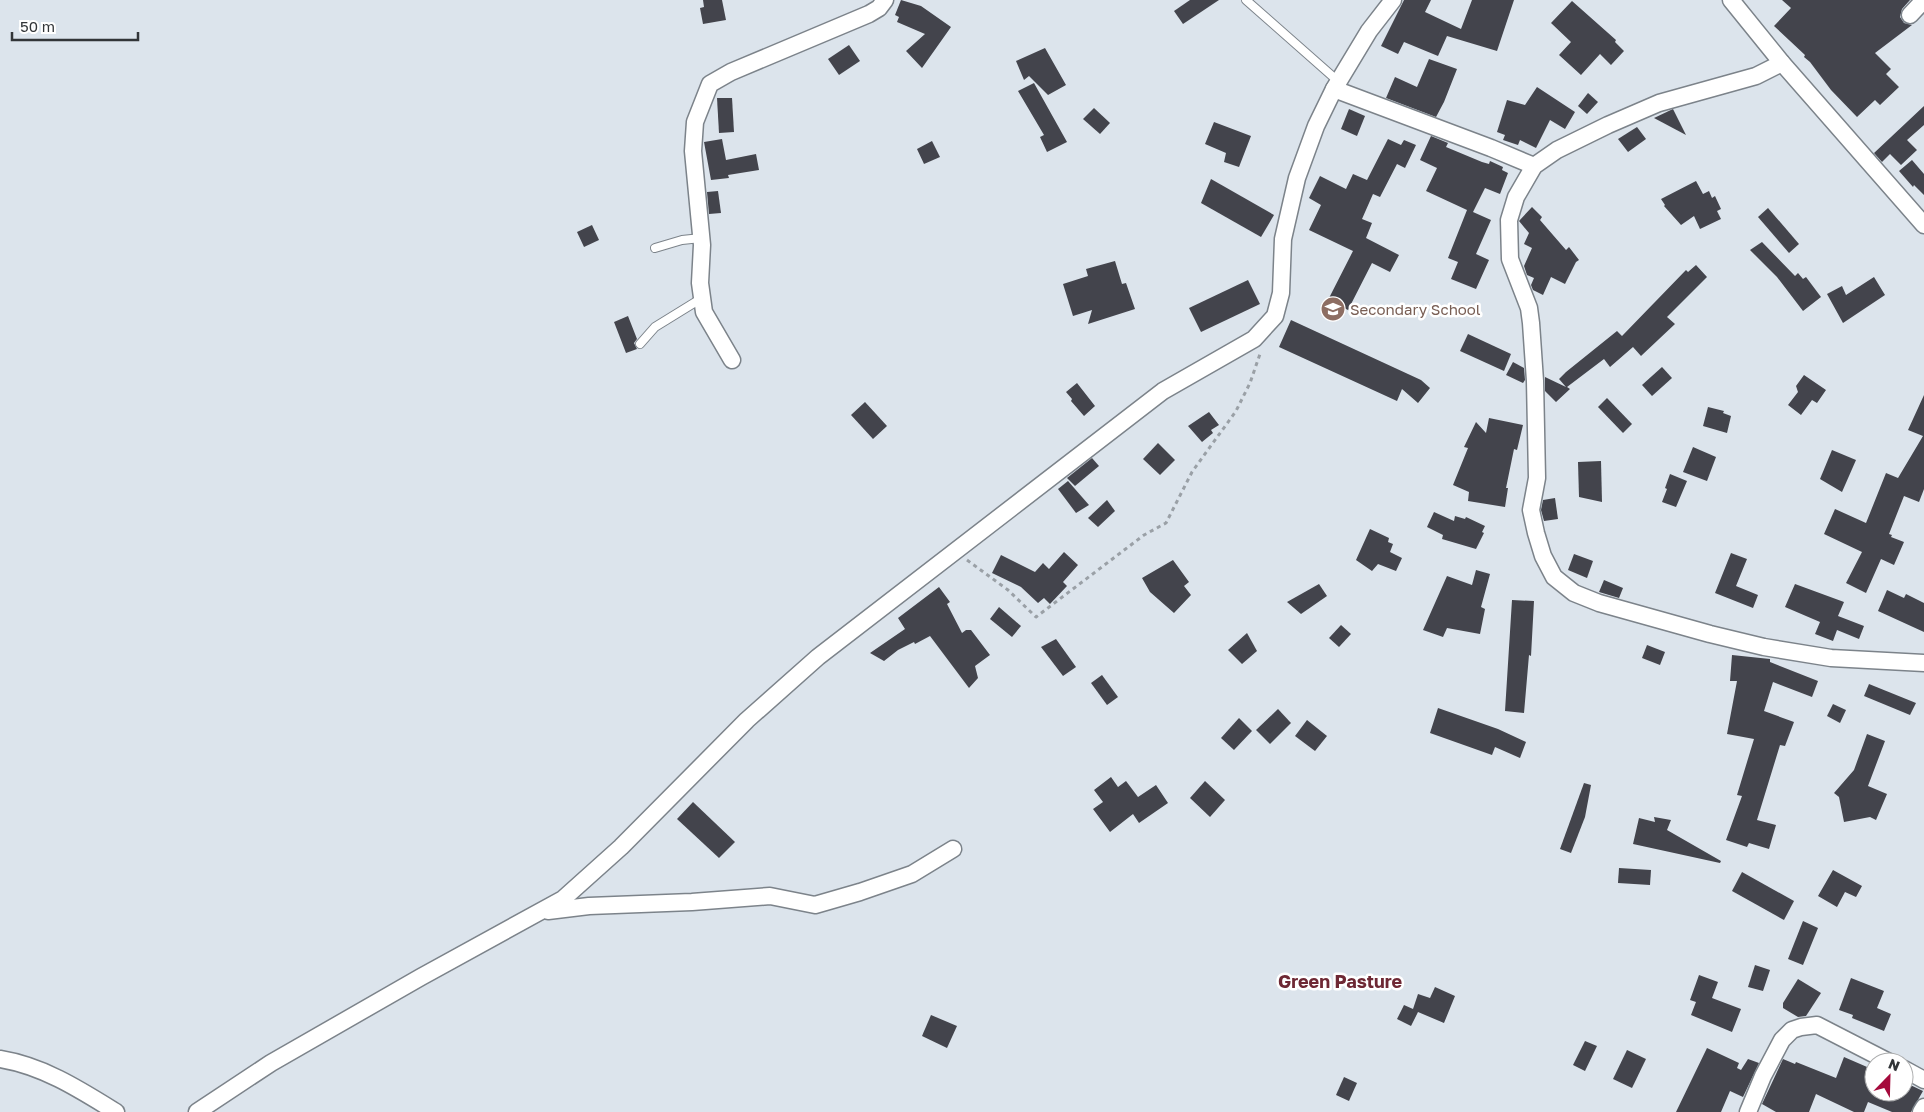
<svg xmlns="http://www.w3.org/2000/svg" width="1924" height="1112" viewBox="0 0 1924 1112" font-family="'Golos Text',sans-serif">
	<rect width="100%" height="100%" fill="#dce4ec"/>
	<g fill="#43444c">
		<path d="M703 0H722L726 20 703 24 700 8 704 7Z"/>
		<path d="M901 0 921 6 951 27 922 68 906 51 925 34 897 22 899 17 895 15Z"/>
		<path d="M1190 0H1219L1183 24 1174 11Z"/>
		<path d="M1404 0H1431L1425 12 1461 29 1472 0H1514L1497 51 1447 36 1438 56 1404 42 1398 54 1381 46Z"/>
		<path d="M1782 0H1910L1902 9 1900 17 1904 23 1912 25 1875 53 1891 69 1886 74 1899 87 1880 105 1875 100 1857 117 1831 90 1810 62 1804 57 1805 55 1774 26 1791 8Z"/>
		<path d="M1572 1 1616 40 1615 42 1624 51 1611 65 1600 54 1581 75 1559 55 1571 42 1551 23Z"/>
		<path d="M849 45 860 61 839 75 828 59Z"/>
		<path d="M1045 48 1066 85 1048 95 1029 76 1024 80 1016 61Z"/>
		<path d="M1429 59 1457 69 1444 102 1436 117 1386 98 1395 77 1417 87Z"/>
		<path d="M1034 83 1067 142 1047 152 1040 137 1044 135 1018 91Z"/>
		<path d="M1537 87 1575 112 1565 129 1550 120 1536 148 1520 140 1518 145 1503 140 1505 135 1497 132 1507 100 1525 105Z"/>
		<path d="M1588 93 1598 102 1587 114 1578 106Z"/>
		<path d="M717 98H732L734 132 719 133Z"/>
		<path d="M1924 106V125L1907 140 1917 150 1901 165 1890 154 1882 162 1874 153Z"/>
		<path d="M1094 108 1110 123 1100 134 1083 119Z"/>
		<path d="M1349 109 1365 116 1357 136 1341 129Z"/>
		<path d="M1673 109 1686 135 1654 118Z"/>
		<path d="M1214 122 1251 136 1239 167 1224 162 1226 153 1205 144Z"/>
		<path d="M1637 127 1646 139 1628 152 1618 139Z"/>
		<path d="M1431 136 1448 143 1446 147 1482 162 1489 164 1490 161 1503 167 1502 170 1508 173 1500 194 1485 188 1473 212 1491 220 1476 254 1489 260 1476 289 1451 279 1458 262 1448 258 1467 210 1426 191 1437 168 1420 160Z"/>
		<path d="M722 139 726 160 756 154 759 170 728 175 729 178 711 180 704 142Z"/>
		<path d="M1388 139 1401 145 1404 140 1416 145 1405 168 1397 164 1380 197 1373 194 1362 219 1372 223 1366 238 1399 255 1390 272 1372 263 1348 310 1328 300 1353 251 1309 230 1321 205 1309 198 1320 176 1346 189 1353 174 1367 180Z"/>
		<path d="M932 141 940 157 924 164 917 149Z"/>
		<path d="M1912 160 1924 174V195L1914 185 1913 187 1899 171Z"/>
		<path d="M1211 179 1274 215 1261 237 1201 203Z"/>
		<path d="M1696 181 1703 194 1709 191 1712 198 1715 196 1721 209 1717 211 1721 219 1700 229 1694 216 1681 225 1664 206 1665 205 1661 199Z"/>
		<path d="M718 191 721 213 709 214 707 192Z"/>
		<path d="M1532 207 1542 217 1540 220 1566 250 1569 247 1579 260 1576 262 1565 284 1551 277 1543 295 1533 290 1531 285 1534 278 1527 275 1524 266 1532 248 1524 244 1529 233 1519 221Z"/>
		<path d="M1768 208 1799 244 1789 253 1758 217Z"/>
		<path d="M592 225 599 240 584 247 577 232Z"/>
		<path d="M1762 242 1795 276 1798 273 1803 279 1806 277 1821 297 1803 311 1777 277 1750 250Z"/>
		<path d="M1115 261 1122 284 1126 283 1135 309 1088 324 1092 310 1073 316 1063 284 1088 276 1086 269Z"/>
		<path d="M1696 265 1707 277 1667 317 1675 324 1641 356 1633 347 1610 367 1604 359 1567 387 1570 389 1556 402 1545 391V377L1566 387 1559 379 1566 372 1617 331 1622 336 1686 270 1688 272Z"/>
		<path d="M1874 277 1885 295 1843 323 1827 294 1842 286 1846 295Z"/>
		<path d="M1248 280 1260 304 1201 332 1189 308Z"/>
		<path d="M628 316 637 339 634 343 637 349 626 353 614 322Z"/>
		<path d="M1291 320 1421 380 1430 388 1418 403 1402 389 1397 401 1279 347Z"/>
		<path d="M1468 334 1511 354 1504 371 1460 351Z"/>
		<path d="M1513 362 1524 368 1525 380 1523 383 1506 375Z"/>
		<path d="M1662 367 1672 378 1652 396 1642 385Z"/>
		<path d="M1804 375 1826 390 1817 403 1812 400 1801 415 1788 405 1798 392 1796 386Z"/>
		<path d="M1077 383 1095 406 1084 416 1071 401 1072 399 1066 392Z"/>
		<path d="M1924 395V489L1919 502 1904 496 1889 534 1892 535 1891 537 1904 542 1894 565 1881 559 1866 593 1846 583 1862 552 1824 534 1835 509 1866 523 1886 473 1898 478 1923 436 1908 430Z"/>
		<path d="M1607 398 1632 424 1623 433 1598 407Z"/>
		<path d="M865 402 887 426 873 439 851 415Z"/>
		<path d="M1708 407 1724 411 1723 413 1731 416 1727 433 1703 426Z"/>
		<path d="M1209 412 1219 425 1211 430 1213 433 1202 442 1188 426Z"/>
		<path d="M1489 418 1523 425 1517 450 1514 449 1506 488H1508L1505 507 1468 501 1469 492 1453 485 1468 448 1464 447 1476 422 1486 433Z"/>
		<path d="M1158 443 1175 460 1160 475 1143 459Z"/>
		<path d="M1693 447 1716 457 1707 481 1683 472Z"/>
		<path d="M1832 450 1856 460 1842 492 1820 479Z"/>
		<path d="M1092 458 1099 466 1075 486 1067 478Z"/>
		<path d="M1601 461 1602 502 1579 497 1578 462Z"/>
		<path d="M1670 474 1687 481 1676 507 1662 502 1667 489 1665 488Z"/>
		<path d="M1068 481 1089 505 1076 513 1058 489Z"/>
		<path d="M1555 498 1558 519 1544 521 1541 510 1543 500Z"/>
		<path d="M1107 500 1115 511 1098 527 1088 518Z"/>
		<path d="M1434 512 1454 521 1455 516 1465 519 1466 517 1485 526 1482 532 1484 533 1476 549 1442 539 1443 535 1427 527Z"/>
		<path d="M1370 529 1389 538 1388 542 1393 544 1390 552 1402 558 1396 571 1378 564 1372 571 1356 560Z"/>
		<path d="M1064 552 1078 565 1063 582 1067 586 1050 604 1044 598 1038 603 1021 587 992 573 1001 555 1035 572 1043 563 1049 569Z"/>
		<path d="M1731 553 1747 559 1736 586 1758 595 1753 608 1715 593Z"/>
		<path d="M1574 554 1593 561 1587 578 1568 570Z"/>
		<path d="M1173 560 1189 582 1184 586 1191 595 1174 613 1150 592 1142 578Z"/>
		<path d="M1476 570 1490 574 1481 607 1485 609 1480 634 1447 628 1443 637 1423 630 1447 576 1472 585Z"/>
		<path d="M1604 580 1623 588 1619 598 1599 592Z"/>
		<path d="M1319 584 1327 596 1301 614 1287 602Z"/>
		<path d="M1795 584 1844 602 1838 616 1864 626 1859 639 1837 630 1833 641 1815 634 1820 622 1785 607Z"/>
		<path d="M939 587 950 602 947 604 962 633 966 630H971L990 655 975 666 978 678 969 688 930 636 915 644 914 642 898 650 884 661 870 653 905 629 898 618Z"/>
		<path d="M1887 590 1904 598 1906 594 1924 603V632L1878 611Z"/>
		<path d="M1512 600 1534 601 1531 656 1529 655 1524 713 1505 711Z"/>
		<path d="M999 607 1021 626 1012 637 990 619Z"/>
		<path d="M1341 625 1351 634 1339 647 1329 638Z"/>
		<path d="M1247 633 1257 651 1242 664 1228 650Z"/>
		<path d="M1056 639 1076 667 1063 676 1041 647Z"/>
		<path d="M1647 645 1665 652 1660 665 1642 658Z"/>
		<path d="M1732 655 1770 659V662L1818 681 1812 697 1773 682 1764 711 1794 722 1785 746 1780 745 1757 820 1776 825 1769 849 1749 843 1747 847 1726 840 1742 796 1737 795 1754 739 1727 734 1737 681H1730Z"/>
		<path d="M1102 675 1118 697 1107 705 1091 683Z"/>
		<path d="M1869 684 1916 703 1910 715 1864 696Z"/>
		<path d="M1833 704 1846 710 1840 723 1827 716Z"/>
		<path d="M1438 708 1498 729 1526 742 1520 758 1495 747 1492 755 1430 733Z"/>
		<path d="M1278 709 1291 723 1270 744 1256 730Z"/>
		<path d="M1239 718 1252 731 1234 750 1221 738Z"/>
		<path d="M1307 720 1327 736 1315 751 1295 736Z"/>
		<path d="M1867 734 1885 741 1868 786 1887 794 1876 820 1870 817 1844 822 1839 797 1834 793 1854 770Z"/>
		<path d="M1111 777 1118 787 1126 781 1138 797 1156 785 1168 803 1139 823 1133 814 1110 832 1093 809 1103 802 1094 790Z"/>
		<path d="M1205 781 1225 800 1210 817 1190 798Z"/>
		<path d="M1584 783 1591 785 1585 817 1571 853 1560 849Z"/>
		<path d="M693 802 735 842 719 858 677 819Z"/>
		<path d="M1654 817 1671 820 1667 830 1721 861 1720 863 1633 844 1639 818 1655 822Z"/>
		<path d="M1619 868 1651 870 1650 885 1618 883Z"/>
		<path d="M1833 870 1862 886 1856 897 1845 892 1837 907 1818 896Z"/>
		<path d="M1742 872 1794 901 1784 920 1732 891Z"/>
		<path d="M1803 921 1818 928 1803 965 1788 959Z"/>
		<path d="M1755 965 1770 970 1763 991 1748 987Z"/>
		<path d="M1699 975 1718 982 1712 998 1741 1009 1732 1032 1691 1015 1696 1002 1690 1000Z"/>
		<path d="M1851 978 1884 991 1877 1008 1891 1014 1884 1031 1852 1018 1853 1015 1839 1010Z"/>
		<path d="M1798 979 1821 993 1806 1016 1798 1017 1783 1008V1003Z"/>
		<path d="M1435 987 1455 996 1444 1023 1418 1012 1411 1026 1397 1019 1404 1005 1413 1009 1418 994 1430 998Z"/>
		<path d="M931 1015 957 1026 947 1048 922 1036Z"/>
		<path d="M1585 1041 1597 1046 1585 1071 1573 1065Z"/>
		<path d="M1707 1048 1739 1063 1737 1068 1741 1070 1748 1059 1759 1063 1743 1097 1730 1091 1721 1112H1676Z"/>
		<path d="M1627 1050 1646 1059 1632 1088 1613 1079Z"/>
		<path d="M1844 1057 1874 1070V1092H1904V1082L1923 1091 1911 1112H1892L1868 1102 1864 1112H1854L1816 1094 1809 1112H1776L1762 1104 1783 1059 1795 1064 1796 1062 1836 1078Z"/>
		<path d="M1344 1077 1357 1083 1349 1101 1336 1095Z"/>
	</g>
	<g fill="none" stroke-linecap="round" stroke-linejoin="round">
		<defs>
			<g id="service">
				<path d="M1246 0 1339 82"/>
				<path d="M655 248 682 240 701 238"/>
				<path d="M640 344 655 327 702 298"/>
			</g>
			<g id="minor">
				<path d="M1731 0 1782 63 1924 225"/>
				<path d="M1910 15 1924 0"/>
				<path d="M1782 63 1756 76 1659 103 1608 125 1557 150 1534 166 1516 197 1509 220 1510 259 1529 308 1531 323 1535 381 1537 478 1531 510 1536 533 1543 556 1554 577 1574 593 1599 603 1710 634 1764 647 1831 658 1924 663"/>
				<path d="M1334 89 1491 148 1534 166"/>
				<path d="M732 360 704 312 700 283 702 245 693 151 695 122 710 84 731 72 869 14 879 8 885 0"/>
				<path d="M548 911 589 906 692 902 770 896 815 905 860 892 912 874 953 849"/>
				<path d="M0 1059C43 1066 79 1089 116 1112"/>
				<path d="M1904 1069 1924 1080"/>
				<path d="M197 1112 271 1063 421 977 563 899 621 847 747 720 818 657 1163 391 1254 339 1275 316 1281 293 1283 239 1297 178 1316 126 1334 89 1369 31 1393 0"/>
				<path d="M1748 1112 1763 1076 1782 1040 1792 1030 1801 1027 1817 1025 1889 1062"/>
				<path d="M1921 1112 1924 1107"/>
			</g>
		</defs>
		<use href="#service" stroke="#7c838a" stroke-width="10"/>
		<use href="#minor" stroke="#7c838a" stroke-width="19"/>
		<path stroke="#9aa0a6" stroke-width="3" stroke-dasharray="4 4" stroke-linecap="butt" d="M967 560 1008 590 1036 617 1144 535 1166 523 1192 472 1236 411 1250 383 1260 354"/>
		<use href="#service" stroke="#fff" stroke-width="8"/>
		<use href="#minor" stroke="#fff" stroke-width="16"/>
	</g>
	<defs>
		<symbol id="school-disc" viewBox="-11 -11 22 22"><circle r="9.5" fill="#8d6e63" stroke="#fff"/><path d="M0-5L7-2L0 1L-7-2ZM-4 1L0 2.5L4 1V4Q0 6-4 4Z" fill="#fff"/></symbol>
	</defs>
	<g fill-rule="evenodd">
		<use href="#school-disc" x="1319" y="295" width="28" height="28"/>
	</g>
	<g text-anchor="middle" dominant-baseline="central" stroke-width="5" stroke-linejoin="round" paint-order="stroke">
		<g font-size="15" fill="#785e54" stroke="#fff" text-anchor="start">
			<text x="1350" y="309">Secondary School</text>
		</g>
		<g font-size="18" font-weight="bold" fill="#6e2834" stroke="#fff">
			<text x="1340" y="981">Green Pasture</text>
		</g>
	</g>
	<g transform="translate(1889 1077) rotate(23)"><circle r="24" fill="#ffffff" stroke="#adaeaf"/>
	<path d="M0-4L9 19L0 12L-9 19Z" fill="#a50a3c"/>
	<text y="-8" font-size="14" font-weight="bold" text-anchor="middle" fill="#323538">N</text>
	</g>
	<path d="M12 32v8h126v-8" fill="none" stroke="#323538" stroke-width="2.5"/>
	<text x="20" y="32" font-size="15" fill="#323538" stroke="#ffffff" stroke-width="4" paint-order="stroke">50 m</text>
</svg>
